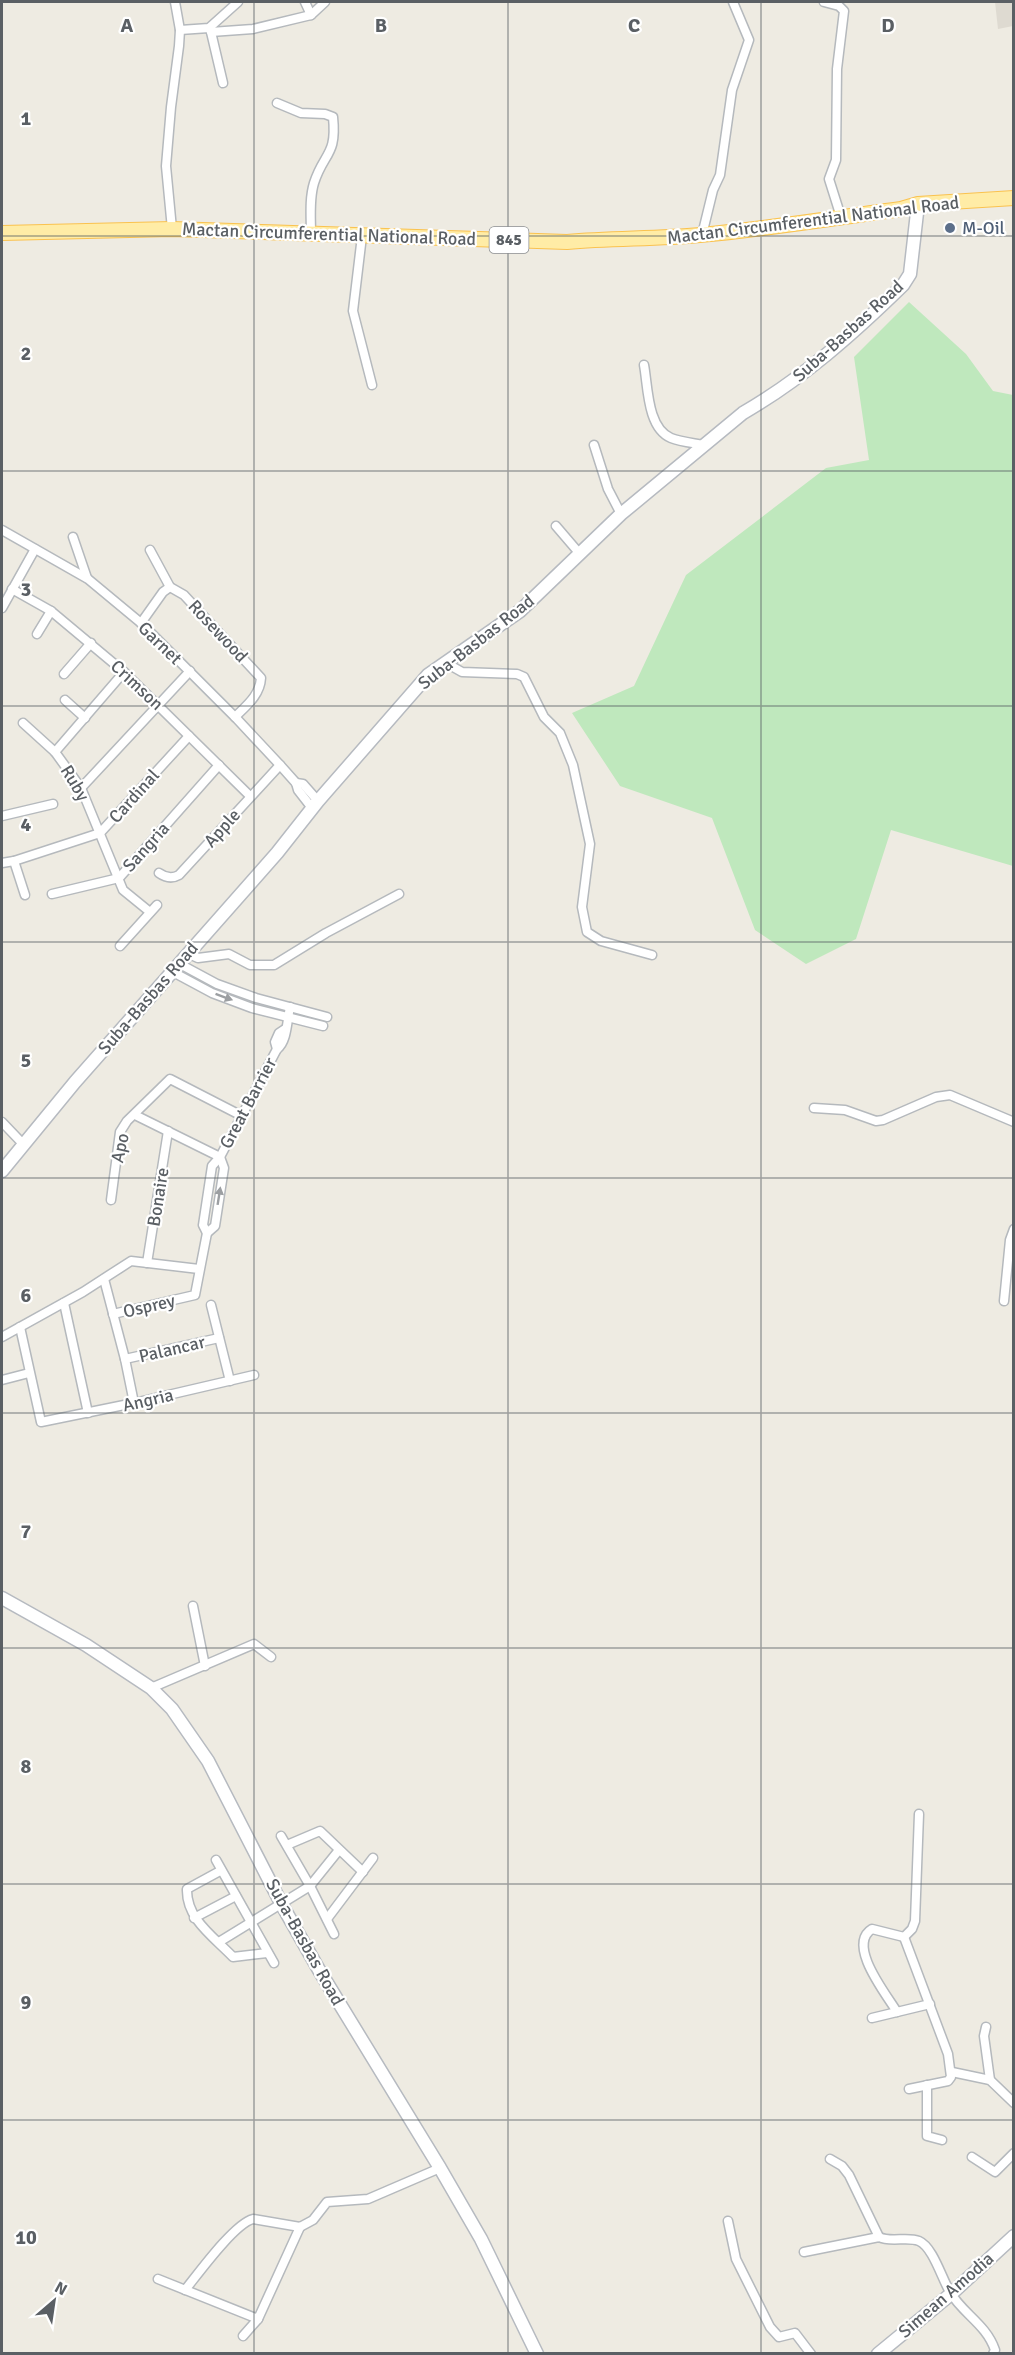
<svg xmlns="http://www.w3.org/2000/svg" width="1015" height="2355" viewBox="0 0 1015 2355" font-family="Signika,sans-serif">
	<rect width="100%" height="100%" fill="#eeebe2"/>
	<path fill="#dedad1" d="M995 2H1013V26L998 29Z"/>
	<path fill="#bfe8bd" d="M909 302 966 354 993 391 1013 395V866L891 830 856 939 806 964 755 930 712 818 620 786 572 713 634 686 686 575 826 468 869 460 854 357Z"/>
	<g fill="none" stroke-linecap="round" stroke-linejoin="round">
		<defs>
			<g id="street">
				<path d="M305 2 311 15"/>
				<path d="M824 2 839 6 844 11 837 69 836 160 829 179 841 217"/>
				<path d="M209 28 211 32 253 29 311 15 325 2"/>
				<path d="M180 30 209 28 238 2"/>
				<path d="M211 32 223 83"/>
				<path d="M277 103 301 113 325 114 333 117C337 156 324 152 314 183 309 199 311 218 311 234"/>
				<path d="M172 229 166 166 171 107 179 46 180 30 175 2"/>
				<path d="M702 235 713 190 720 175 732 90 749 40 733 2"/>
				<path d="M362 236 353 311 372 385"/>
				<path d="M644 365C648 386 647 428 671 438 681 442 694 443 704 445"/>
				<path d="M594 445 608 489 621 514"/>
				<path d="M556 526 580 554"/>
				<path d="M2 530 88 579 141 623 237 719 280 765 296 783 298 790 312 808"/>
				<path d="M73 537 87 578"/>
				<path d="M150 550 170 587 184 595 261 678C260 695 247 705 235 717"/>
				<path d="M12 589 51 611 124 672 250 796"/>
				<path d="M2 608 35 549"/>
				<path d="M141 623 163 592 170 587"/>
				<path d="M37 634 51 611"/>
				<path d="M446 663 462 672 517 674 524 677 544 717 560 733 573 765 590 844 582 907 587 932 601 941 652 955"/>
				<path d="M64 674 91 643"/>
				<path d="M65 700 85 718"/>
				<path d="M23 723 55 752 81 788 123 890 150 912"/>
				<path d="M55 752 124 672"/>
				<path d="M296 783 303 784 318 801"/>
				<path d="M81 788 190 671"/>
				<path d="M2 816 53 804"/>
				<path d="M14 861 25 895"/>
				<path d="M2 863 14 861 100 833 189 736"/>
				<path d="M159 873C166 878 172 879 179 875L280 765"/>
				<path d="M52 894 119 878 219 765"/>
				<path d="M120 946 157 905"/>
				<path d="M187 953 198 958 229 954 250 965H274L326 933 399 894"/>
				<path d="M178 963 217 984 256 998 327 1017"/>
				<path d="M171 971 212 993 252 1008 323 1026"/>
				<path d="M277 1049 275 1042 279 1033 285 1029"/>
				<path d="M814 1108 845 1110 876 1121 883 1120 936 1097 950 1095 1014 1122"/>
				<path d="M135 1115 220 1157"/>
				<path d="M2 1122 24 1145"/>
				<path d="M111 1200 120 1132 127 1121 170 1079 242 1116"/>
				<path d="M207 1233 215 1226 224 1168 220 1157"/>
				<path d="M147 1263 168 1131"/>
				<path d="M104 1279 125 1359 134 1403"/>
				<path d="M1004 1301 1010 1240 1014 1229"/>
				<path d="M64 1303 88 1413"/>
				<path d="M211 1305 230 1381"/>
				<path d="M113 1314 195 1295 207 1233 203 1225 212 1166 220 1157 277 1049C287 1042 287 1021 290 1007"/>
				<path d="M20 1327 41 1422 134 1403 254 1375"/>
				<path d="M2 1337 83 1292 131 1261 199 1269"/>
				<path d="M125 1359 219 1338"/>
				<path d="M2 1380 29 1373"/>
				<path d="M193 1606 205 1666"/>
				<path d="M151 1688 254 1644 271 1657"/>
				<path d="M281 1836 310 1886 334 1934"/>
				<path d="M287 1845 320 1831 363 1872"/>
				<path d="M216 1860 274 1963"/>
				<path d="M220 1871 187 1889C186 1919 214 1937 233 1957L267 1953"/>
				<path d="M194 1918 236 1896"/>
				<path d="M327 1919 373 1858"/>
				<path d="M904 1937 948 2054 951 2077 948 2081 909 2089"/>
				<path d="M904 1937 912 1929 915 1921 919 1814"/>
				<path d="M219 1942 310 1886 339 1850"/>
				<path d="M897 2012C887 1995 846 1945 872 1929L904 1937"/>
				<path d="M872 2018 930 2004"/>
				<path d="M986 2027 984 2036 990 2080"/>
				<path d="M952 2072 990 2080 1014 2103"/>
				<path d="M927 2085V2136L942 2140"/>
				<path d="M972 2157 995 2172 1014 2153"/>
				<path d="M830 2159 842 2166 849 2175 879 2237"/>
				<path d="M728 2221 736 2259 770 2327 779 2337 795 2333 811 2354"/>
				<path d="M804 2252 879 2237C891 2243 907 2236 919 2241 933 2247 942 2279 950 2292 963 2314 986 2324 995 2350L993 2354"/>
				<path d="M158 2279 258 2319"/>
				<path d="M185 2290C198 2274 234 2224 253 2219L300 2227 313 2220 327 2202 368 2199 440 2168"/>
				<path d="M243 2336 258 2319 300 2227"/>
			</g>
			<g id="secondary">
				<path d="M2 1171 75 1082 277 853 318 801 428 675 520 611 621 514 743 413C802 379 854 333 903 285L910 274 918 204"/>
				<path d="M2 1598 86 1645 151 1688 172 1709 208 1761 282 1905 319 1970 440 2168 481 2239 537 2354"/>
				<path d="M878 2354 951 2294 1014 2236"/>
			</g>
			<path id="primary" d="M2 233 172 229 567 242C611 238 656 239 700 235 767 229 834 218 901 209L918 204 1014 198"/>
		</defs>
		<use href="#street" stroke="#b5b9bd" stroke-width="11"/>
		<use href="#secondary" stroke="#b6bac0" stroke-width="15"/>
		<use href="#primary" stroke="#fac24f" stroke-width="16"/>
		<use href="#street" stroke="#fff" stroke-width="8"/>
		<use href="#secondary" stroke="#fff" stroke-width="12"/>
		<use href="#primary" stroke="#ffeca6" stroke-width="14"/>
	</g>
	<defs><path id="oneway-solid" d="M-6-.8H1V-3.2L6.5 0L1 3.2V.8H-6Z" transform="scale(1.5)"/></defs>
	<g fill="#9c9fa2">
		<use href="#oneway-solid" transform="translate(224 997) rotate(20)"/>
		<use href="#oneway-solid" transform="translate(219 1196) rotate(-81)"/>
	</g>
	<path fill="none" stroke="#5a5f64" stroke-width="1.5" stroke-opacity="0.55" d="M254 2V2354M508 2V2354M761 2V2354M2 236H1014M2 471H1014M2 706H1014M2 942H1014M2 1178H1014M2 1413H1014M2 1648H1014M2 1884H1014M2 2120H1014"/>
	<circle fill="#5c6f8a" stroke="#fff" stroke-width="2" cx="950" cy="228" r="6"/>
	<g text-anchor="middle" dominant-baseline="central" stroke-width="4.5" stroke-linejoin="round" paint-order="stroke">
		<rect fill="#fff" stroke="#8c8f92" stroke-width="1.5" x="489.5" y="227" width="39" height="26" rx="4.5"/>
		<g font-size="16" font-weight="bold" fill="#5a5f64">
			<text x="509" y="240">845</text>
		</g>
		<g font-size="18" fill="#5a5f64" stroke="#fff">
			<text transform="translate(813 220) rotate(-7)">Mactan Circumferential National Road</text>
			<text transform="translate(329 234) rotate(2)">Mactan Circumferential National Road</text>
			<text transform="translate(848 331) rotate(-42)">Suba-Basbas Road</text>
			<text transform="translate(218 631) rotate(47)">Rosewood</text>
			<text transform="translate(476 642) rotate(-38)">Suba-Basbas Road</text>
			<text transform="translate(160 643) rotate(44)">Garnet</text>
			<text transform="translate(137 685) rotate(43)">Crimson</text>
			<text transform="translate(75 783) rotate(59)">Ruby</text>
			<text transform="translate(134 796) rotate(-48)">Cardinal</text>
			<text transform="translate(222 828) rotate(-48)">Apple</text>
			<text transform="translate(146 847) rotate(-48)">Sangria</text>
			<text transform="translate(148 998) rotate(-49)">Suba-Basbas Road</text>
			<text transform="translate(248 1103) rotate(-62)">Great Barrier</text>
			<text transform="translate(120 1148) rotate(-78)">Apo</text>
			<text transform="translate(158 1197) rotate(-81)">Bonaire</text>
			<text transform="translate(149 1306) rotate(-13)">Osprey</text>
			<text transform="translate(172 1349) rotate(-13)">Palancar</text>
			<text transform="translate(148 1400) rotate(-13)">Angria</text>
			<text transform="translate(305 1942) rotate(61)">Suba-Basbas Road</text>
			<text transform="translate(946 2295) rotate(-41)">Simean Amodia</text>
		</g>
		<g font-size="18" fill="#4e5e75" stroke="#fff" text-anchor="start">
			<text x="962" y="228">M-Oil</text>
		</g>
	</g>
	<g font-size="20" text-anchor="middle" font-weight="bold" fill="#5a5f64" stroke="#fff" stroke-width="4.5" stroke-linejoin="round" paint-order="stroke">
		<text x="127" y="32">A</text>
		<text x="381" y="32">B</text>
		<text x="634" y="32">C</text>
		<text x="888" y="32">D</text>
		<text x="26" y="125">1</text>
		<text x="26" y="360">2</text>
		<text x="26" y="596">3</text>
		<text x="26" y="831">4</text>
		<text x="26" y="1067">5</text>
		<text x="26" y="1302">6</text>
		<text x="26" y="1538">7</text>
		<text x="26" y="1773">8</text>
		<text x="26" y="2009">9</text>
		<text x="26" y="2244">10</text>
	</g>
	<rect width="1015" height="2355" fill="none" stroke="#5a5f64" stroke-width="6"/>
	<g transform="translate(54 2301) rotate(29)" stroke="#ffffff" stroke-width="4.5" paint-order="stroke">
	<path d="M0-4.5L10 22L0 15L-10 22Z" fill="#5a5f64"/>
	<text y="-9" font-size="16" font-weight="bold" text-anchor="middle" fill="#5a5f64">N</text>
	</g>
</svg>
